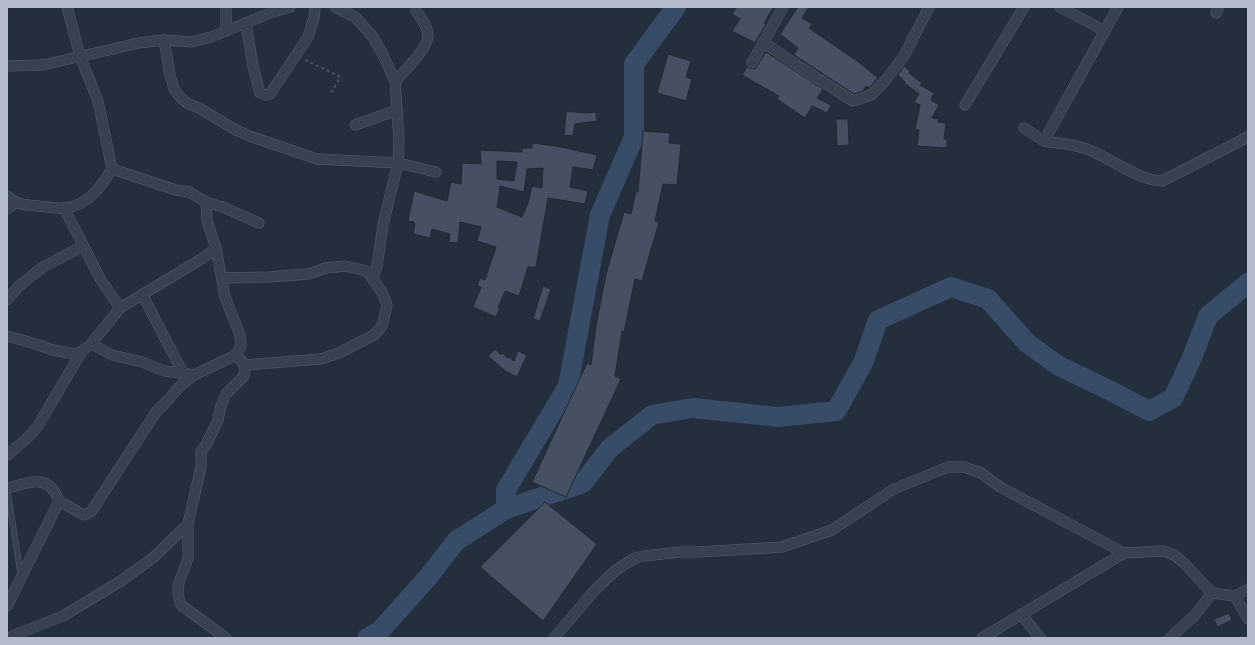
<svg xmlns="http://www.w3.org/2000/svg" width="1255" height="645" viewBox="0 0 1255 645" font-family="'Open Sans',sans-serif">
	<rect width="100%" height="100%" fill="#242f3e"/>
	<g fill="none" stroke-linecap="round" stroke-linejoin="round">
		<g stroke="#394c67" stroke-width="20">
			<path d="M506 509V490L568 386 600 215 634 137V64L676 7"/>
			<path d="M367 638 380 631 429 576 456 541 506 509 583 483 610 448 652 415 693 408 778 417 836 411 863 363 878 320 951 287 988 299 1027 343 1059 366 1111 391 1149 411 1173 398 1191 360 1208 316 1248 283"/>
		</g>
	</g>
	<g fill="#455162" stroke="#1f2835" fill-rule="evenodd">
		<path d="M737 7H774L764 23 766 24 755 43 732 31 740 19 732 14Z"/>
		<path d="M798 7H809L802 18 812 24 809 28 860 63 878 78 869 88 866 86 863 91 854 94 794 55 798 48 780 34Z"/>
		<path d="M766 52 823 89 817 98 831 105 827 113 812 106 805 118 777 99 779 96 742 75 747 67 752 69 756 68Z"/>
		<path d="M668 54 691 61 686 77 692 79 686 101 657 93Z"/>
		<path d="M904 66 910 71 909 73 922 83 920 85 934 93 931 100 939 105 932 118 939 119 938 122 946 123 944 139H947V148L917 146 919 130 915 129 920 105 914 102 919 94 904 83 905 82 898 75Z"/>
		<path d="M566 111 586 113 596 112 597 121 575 124 573 136 564 135Z"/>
		<path d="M836 119H848L849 145 837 146Z"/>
		<path d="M643 131 670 133 669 143 681 144 677 185 663 184 655 221 659 222 642 281 635 279 624 332 622 331 615 376 621 379 566 497 532 482 587 363 591 365 596 326 606 274 624 212 631 214 636 191 638 192Z"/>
		<path d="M532 143 556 146 597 155 593 170 573 167 570 187 588 191 585 204 548 198 536 267H528L519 296 505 291 498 308H500L496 317 473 307 481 287 477 286 480 278 485 280 496 247 477 241 481 227 460 222 458 243 449 242 450 234 432 229 430 238 413 234 415 224H414V222L408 221 414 191 447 201 451 182 461 184 462 163 481 164 480 150 522 152V148H532ZM497 161 517 162 514 181 497 179ZM543 168 542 188 532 186 528 203 522 217 497 207 500 186 524 192 527 169Z"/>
		<path d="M543 286 551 289 540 321 533 319Z"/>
		<path d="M495 349 501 355 502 353 508 358 509 357 514 361 518 351 527 355 517 377 505 371 488 356Z"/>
		<path d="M545 502 597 544 543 621 480 567Z"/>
		<path d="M1229 613 1232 620 1217 627 1214 619Z"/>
	</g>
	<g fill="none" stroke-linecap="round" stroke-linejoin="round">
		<defs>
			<path id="lane" d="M7 488 21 576"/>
			<g id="street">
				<path d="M335 7 355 17 365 28 373 37 382 53 395 81 399 139 398 163 383 225 377 266 373 279"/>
				<path d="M1060 7 1105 31"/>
				<path d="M1216 13 1219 7"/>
				<path d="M246 23 253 66 260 93 265 95 270 94 308 37 314 18 315 7"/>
				<path d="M226 31V7"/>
				<path d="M164 40 170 75 174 89 180 97 187 103 199 108 236 130 252 137 317 159 398 163 436 172"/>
				<path d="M763 42 800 67 853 101 871 95 885 81 904 56 929 7"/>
				<path d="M752 63 783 7"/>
				<path d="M7 66 43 65 139 43 164 40 192 42 211 37 273 12 290 7"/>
				<path d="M395 81C404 72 428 48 428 36 428 27 421 18 416 11"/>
				<path d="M965 105 1024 7"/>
				<path d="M355 125 397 110"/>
				<path d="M1024 128 1044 141 1118 7"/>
				<path d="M1044 141C1057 143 1071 144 1084 148 1106 155 1139 181 1162 181L1248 137"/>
				<path d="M112 169 176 190 189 192 206 202 223 207 259 223"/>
				<path d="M7 196C19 206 23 204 38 206 47 207 57 209 66 208 88 205 101 187 112 169L98 101 80 56 67 7"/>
				<path d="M64 208 101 280 120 308"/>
				<path d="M7 209 16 203"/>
				<path d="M222 278 269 277 308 274 326 268 345 266 367 271 382 292 387 305 382 326 374 335 339 353 321 359 245 365 236 355"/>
				<path d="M142 294 183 373"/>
				<path d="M7 300 19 286 43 267 83 246"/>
				<path d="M7 336 36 344 53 350 75 354 82 351 91 344 120 308 203 258 216 248"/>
				<path d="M91 344 112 355 142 362 165 371 194 375 236 355 241 346 240 335 225 297 216 248 207 221 206 202"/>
				<path d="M7 455C21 443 35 434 43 417L82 351"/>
				<path d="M7 488C31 483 48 472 59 501"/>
				<path d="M1212 593 1235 596 1248 589"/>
				<path d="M1235 596 1248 619"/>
				<path d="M7 606 59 501 84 515 91 512 156 412 167 401 180 386 194 375"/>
				<path d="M1021 614 1040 638"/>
				<path d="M9 638 22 632 63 616 121 581 154 557 188 524"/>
				<path d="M226 638 181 605 178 595V586L188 558V524L201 467V451L206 445 218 420 221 406 226 394 244 376 245 365"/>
				<path d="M554 638 594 591 616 570 635 558 644 556 680 552H699L782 547 832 530 894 489 948 467H964L981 473 1000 487 1124 553 1163 551 1174 555 1185 564 1212 593 1195 615 1170 638"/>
				<path d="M982 638 1124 553"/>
			</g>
		</defs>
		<use href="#lane" stroke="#565f6c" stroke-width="6"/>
		<use href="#street" stroke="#565f6c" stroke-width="11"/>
		<path stroke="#44595c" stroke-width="2" stroke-dasharray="3 3" stroke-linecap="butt" d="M305 60 339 76 340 78 330 94"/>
		<use href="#lane" stroke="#38414e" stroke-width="5"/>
		<use href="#street" stroke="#38414e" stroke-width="10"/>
	</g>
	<rect width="1255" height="645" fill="none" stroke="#b4bcc9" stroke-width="16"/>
</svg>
